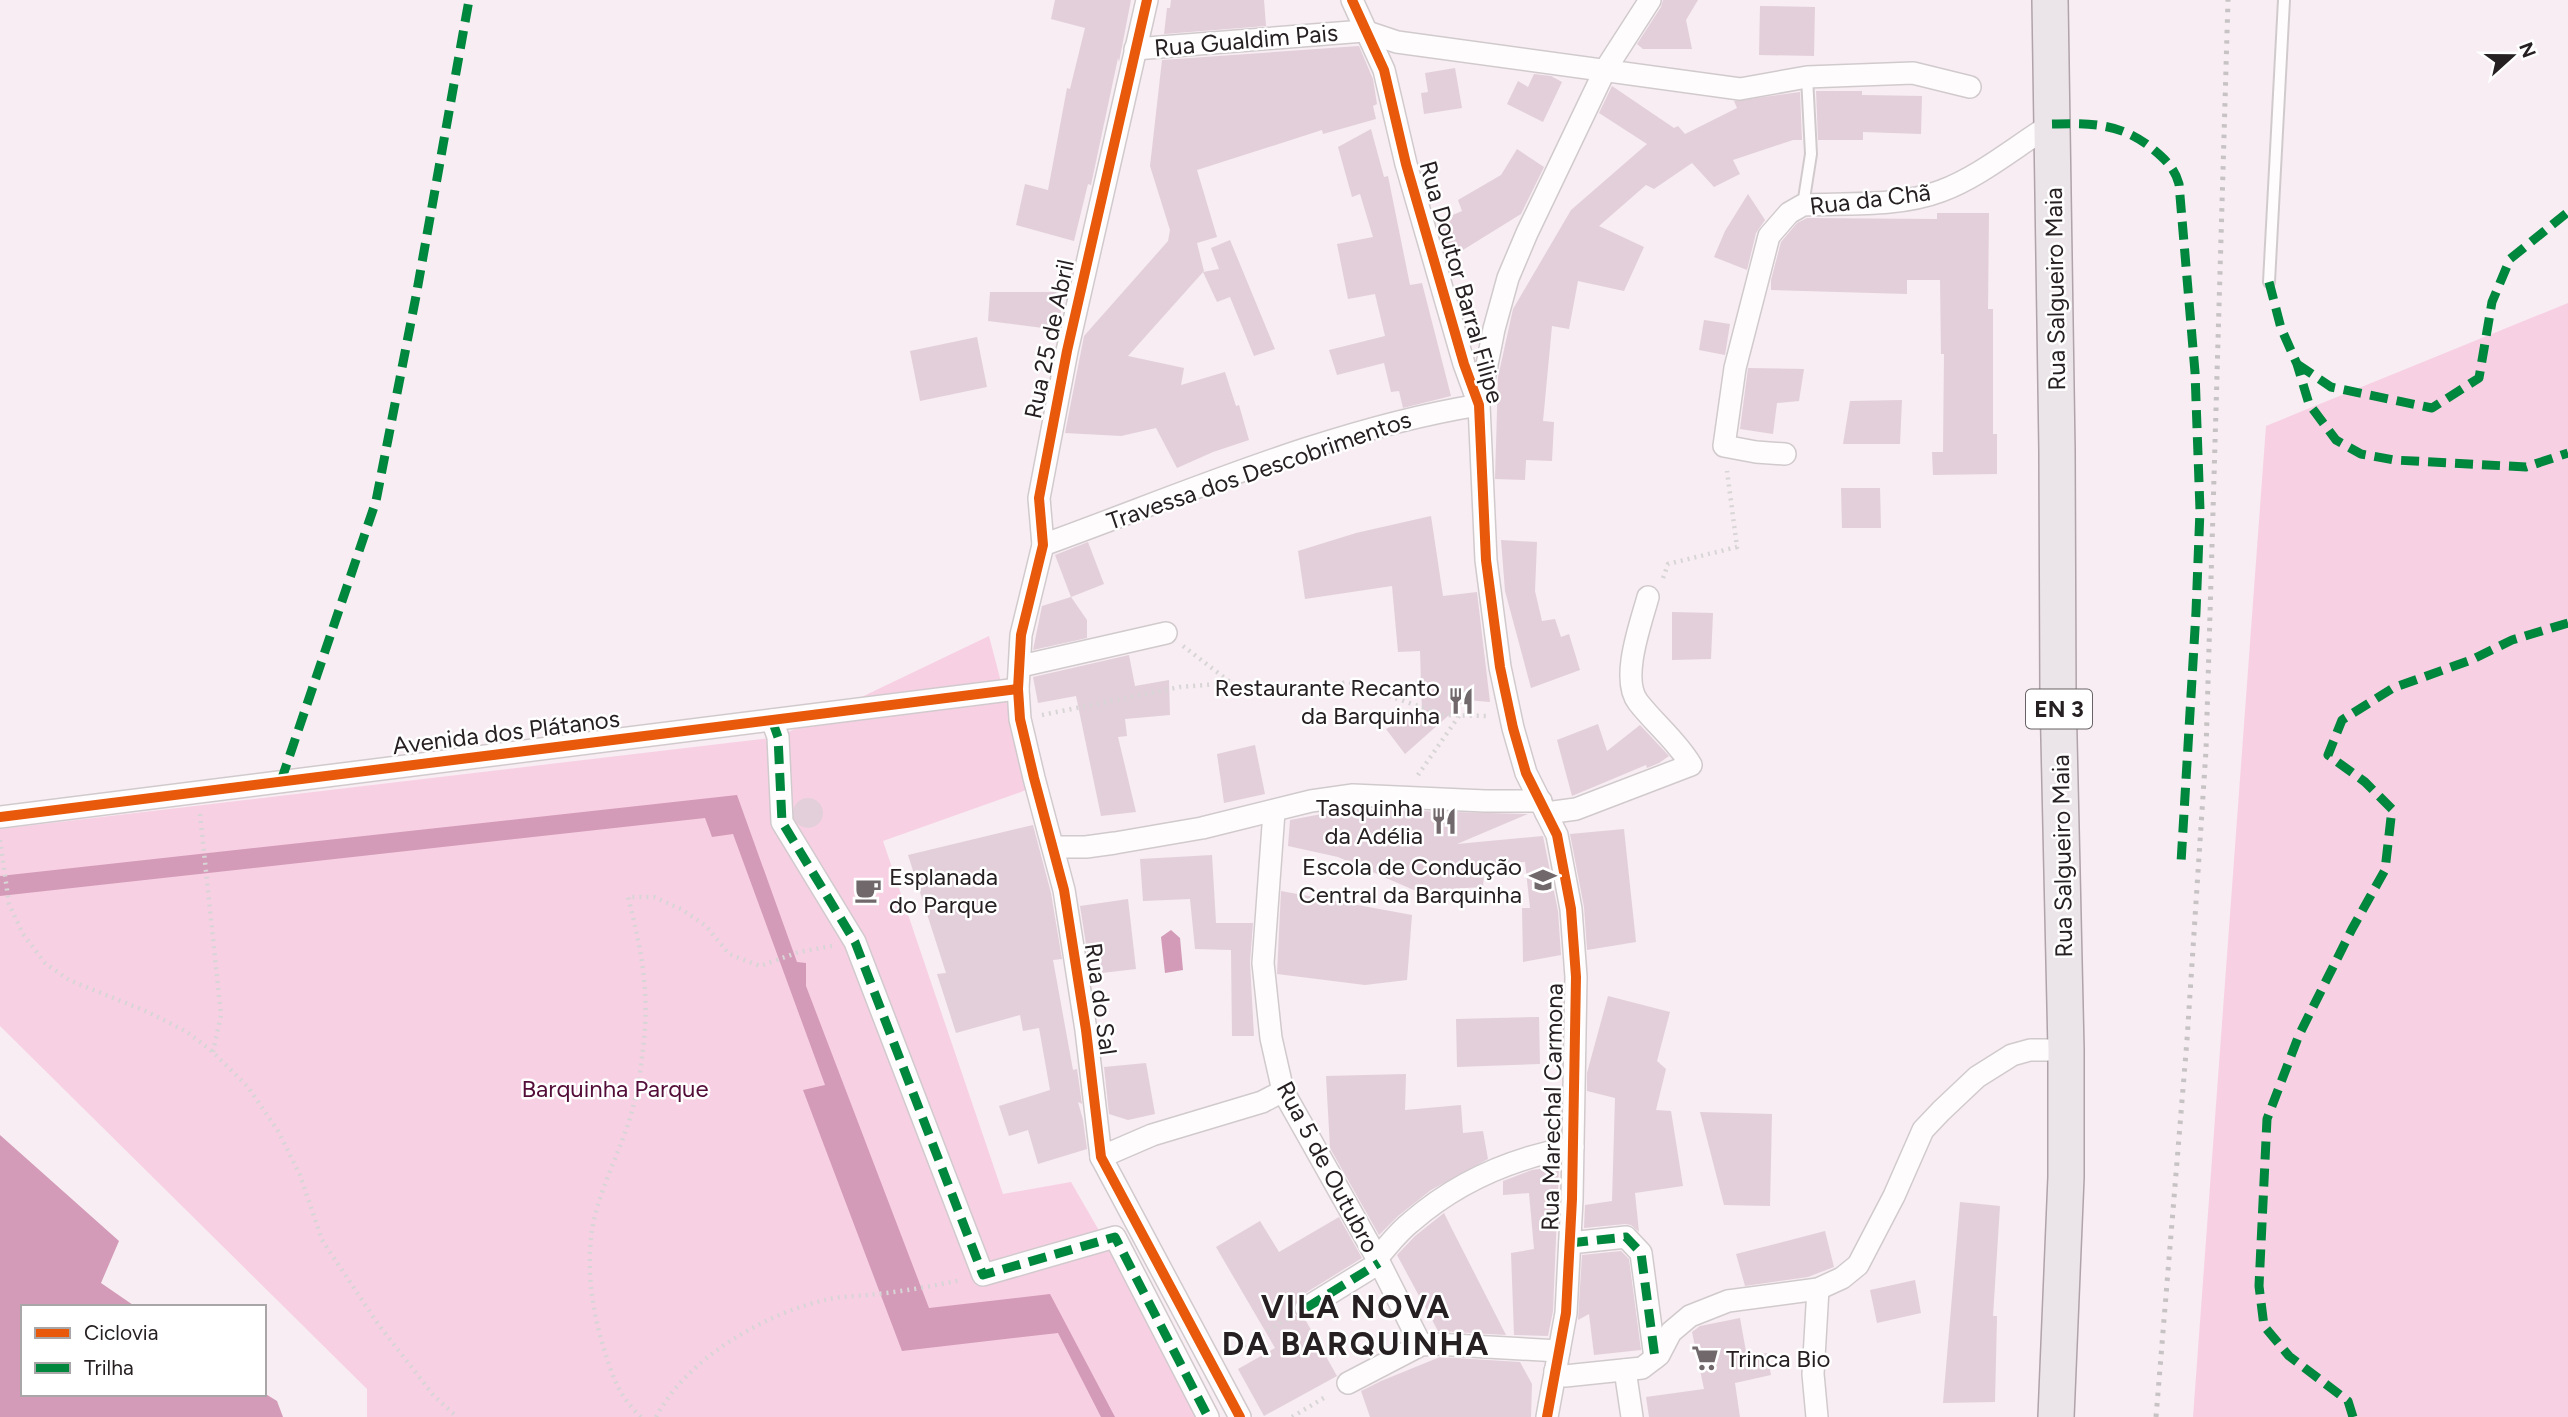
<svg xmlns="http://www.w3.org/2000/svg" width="2568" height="1417" viewBox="0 0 2568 1417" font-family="Figtree,sans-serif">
	<rect width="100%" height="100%" fill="#f7edf2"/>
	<g fill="#f8d0e3">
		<path d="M2568 303V1417H2193L2266 426Z"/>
		<path d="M989 636 1029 789 883 841 1003 1194 1071 1182 1138 1298 1201 1417H367V1389L0 1026V829L778 737Z"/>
	</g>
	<g fill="#d39bb8">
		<path d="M737 795 797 962 806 963V986L929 1308 1050 1294 1115 1417H1101L1058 1333 902 1351 803 1090 825 1085 733 834 712 837 705 818 0 896V876Z"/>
		<path d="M1171 930 1180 938 1183 970 1165 973 1161 937Z"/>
		<path d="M0 1135 119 1241 101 1283 136 1307H23V1394L264 1393 277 1401 283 1417H0Z"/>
	</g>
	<g fill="#e3cfd9">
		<path d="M1055 0H1131L1120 57 1119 62 1118 58 1091 185 1088 184 1074 241 1016 225 1025 184 1048 190 1067 88 1070 89 1085 28 1051 19Z"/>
		<path d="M1171 0H1264L1266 26 1164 34 1167 8H1170Z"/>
		<path d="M1663 0H1698L1686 20 1692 49H1643L1637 44 1661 7Z"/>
		<path d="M1760 6 1815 7 1814 56 1759 55Z"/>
		<path d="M1359 46 1373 79 1377 104 1373 106 1376 119 1323 134 1322 130 1197 170 1217 237 1197 243 1204 271 1128 356 1184 368 1181 385 1225 372 1236 406 1239 405 1249 440 1213 452 1177 468 1156 428 1121 436 1065 433 1084 336 1168 241 1170 230 1150 166 1162 60Z"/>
		<path d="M1455 68 1462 108 1424 114 1421 93 1428 92 1425 73Z"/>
		<path d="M1534 74 1551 76 1562 82 1543 122 1507 104 1518 81 1528 87Z"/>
		<path d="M1612 86 1674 128 1678 126 1685 134 1737 108 1734 101 1800 92 1802 140H1793L1733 160 1740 174 1714 187 1692 163 1654 189 1646 185 1599 226 1644 247 1624 291 1578 281 1569 329 1552 326 1543 421 1554 422 1552 461 1526 460 1525 480 1495 479 1498 377 1513 309 1571 210 1647 144 1599 113Z"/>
		<path d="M1816 91H1862V95L1922 96 1921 134 1863 132V140H1818Z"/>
		<path d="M1371 129 1384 177 1388 176 1410 285 1422 283 1451 396 1403 408 1399 391 1391 392 1384 363 1337 375 1329 350 1385 336 1375 294 1348 299 1337 244 1373 237 1360 194 1352 197 1338 147Z"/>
		<path d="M1517 149 1544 167 1521 214 1450 258 1437 222 1462 211 1458 200 1501 175Z"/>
		<path d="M1748 194 1765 220 1756 233 1747 270 1714 257 1725 231Z"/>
		<path d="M1937 213H1989L1988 309H1993V434H1997V474L1933 475 1932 452H1943L1944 354H1941L1940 280H1907V294L1771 290V280L1781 242 1797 223 1807 218 1937 219Z"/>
		<path d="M1230 240 1275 349 1254 356 1230 297 1217 302 1203 272 1219 269 1211 248Z"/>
		<path d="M990 292H1064L1058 330 988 321Z"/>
		<path d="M1704 320 1730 324 1725 355 1699 350Z"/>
		<path d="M977 337 987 387 920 401 910 351Z"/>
		<path d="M1748 368 1804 369 1799 401 1777 403 1773 434 1740 429Z"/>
		<path d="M1902 400 1900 444H1843L1850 401Z"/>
		<path d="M1841 488H1880L1881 528H1842Z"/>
		<path d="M1431 516 1443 596 1477 592 1490 702 1466 700 1405 754 1386 729 1420 712 1422 713 1420 651 1398 652 1392 586 1305 599 1298 551 1356 533Z"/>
		<path d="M1501 540 1537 542 1535 591 1542 621 1555 619 1561 637 1569 634 1580 670 1531 688 1505 591Z"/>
		<path d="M1088 542 1104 584 1071 597 1055 555Z"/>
		<path d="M1071 597 1087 620V638L1033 650 1042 606Z"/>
		<path d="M1672 612 1713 613 1711 659 1672 660Z"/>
		<path d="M1129 655 1135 686 1169 680 1170 715 1125 719 1127 736 1118 737 1136 812 1101 816 1076 696 1038 703 1033 677Z"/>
		<path d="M1598 724 1607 751 1640 725 1669 756 1659 763 1647 768 1646 765 1572 796 1557 740Z"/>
		<path d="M1255 745 1265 794 1224 803 1217 754Z"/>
		<circle cx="808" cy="813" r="15"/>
		<path d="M1348 809 1528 814 1457 844 1543 836 1558 911 1561 955 1523 962 1522 908H1530L1525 862 1485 863 1483 887 1416 891 1338 857 1288 846 1290 820Z"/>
		<path d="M1033 825 1051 893 1062 959 1053 960 1073 1070 1077 1069 1082 1104 1078 1102 1083 1120 1087 1149 1038 1164 1028 1130 1009 1136 999 1106 1050 1090 1039 1028 1023 1031 1020 1015 956 1033 937 974 946 973 908 855Z"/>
		<path d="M1624 829 1636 942 1587 950 1584 907 1570 834Z"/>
		<path d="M1212 855 1216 923H1253L1250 962 1254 1036H1232L1231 950 1195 949 1190 899 1143 901 1140 859Z"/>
		<path d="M1281 891 1412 915 1407 980 1365 985 1277 974Z"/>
		<path d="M1128 899 1136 969 1102 973 1100 955 1088 957 1080 906Z"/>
		<path d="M1608 996 1670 1012 1657 1061 1666 1069 1656 1110 1671 1111 1683 1186 1635 1193 1639 1232 1631 1225 1625 1224 1584 1228 1585 1205 1612 1201 1615 1098 1587 1091V1073Z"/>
		<path d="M1539 1017 1540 1064 1457 1067 1456 1019Z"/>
		<path d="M1146 1063 1155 1114 1128 1120 1109 1114 1104 1067Z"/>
		<path d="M1406 1074 1405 1110 1461 1105 1463 1133 1483 1131 1488 1159 1431 1190 1398 1216 1379 1235 1330 1148 1326 1076Z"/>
		<path d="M1700 1112 1772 1114 1770 1206 1724 1205Z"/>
		<path d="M1559 1166 1553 1311 1548 1336 1514 1335 1511 1253 1534 1249 1529 1193 1503 1195V1181L1532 1170Z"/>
		<path d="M1960 1202 2000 1206 1993 1316H1997L1995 1402 1943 1403Z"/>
		<path d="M1444 1213 1455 1235 1506 1335 1438 1331 1397 1255 1415 1236Z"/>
		<path d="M1339 1217 1362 1258 1299 1297 1293 1308 1295 1315 1306 1321 1337 1376 1264 1416 1238 1369 1275 1348 1216 1247 1260 1221 1279 1252Z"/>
		<path d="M1825 1231 1834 1267 1808 1277 1745 1286 1736 1254Z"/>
		<path d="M1621 1251 1629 1259 1641 1350 1594 1355 1589 1314 1578 1320 1582 1255Z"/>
		<path d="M1915 1280 1921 1313 1877 1323 1870 1290Z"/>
		<path d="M1740 1318 1747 1357 1767 1353 1771 1375 1735 1383 1740 1417H1649L1646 1397 1704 1389 1692 1332 1700 1326Z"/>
		<path d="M1440 1357 1520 1362 1532 1384 1531 1417H1370L1361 1391 1381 1381Z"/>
	</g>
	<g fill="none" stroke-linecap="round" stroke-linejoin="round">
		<defs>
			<g id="lane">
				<path d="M1803 205 1811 154 1807 77"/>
				<path d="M2269 282 2284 0"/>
			</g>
			<g id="street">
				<path d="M1147 0 1067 351 1039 498 1043 545 1021 635 1018 689 1020 719 1034 778 1064 890 1086 1030 1101 1157 1240 1417"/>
				<path d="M1352 0 1384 70 1406 164 1464 364 1479 405 1486 560 1500 667 1513 728 1526 773 1557 835 1571 909 1576 977 1572 1199 1566 1313 1547 1417"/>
				<path d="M1135 49 1364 31 1397 42 1740 89 1807 77 1913 73 1970 87"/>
				<path d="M1785 454 1756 452 1724 446 1735 368 1769 236 1789 213 1803 205C1847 203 1899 207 1941 191 1981 176 2016 146 2052 124"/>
				<path d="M1043 545C1184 494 1331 429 1479 405L1494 329 1508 278 1527 233 1605 70 1650 0"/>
				<path d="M1021 666 1166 633"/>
				<path d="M772 720 778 737 782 822 855 942 983 1275 1115 1237 1208 1417"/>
				<path d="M1274 812 1263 963 1271 1038 1283 1091 1377 1258 1421 1345"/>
				<path d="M1546 813 1576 809 1691 765C1677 741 1655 724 1638 702 1620 679 1641 623 1648 597"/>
				<path d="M0 817 1018 689"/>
				<path d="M1054 847H1086L1115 843 1202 828 1311 801 1353 795 1485 801H1541"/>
				<path d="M1101 1157 1152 1135 1262 1102 1283 1091"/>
				<path d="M1570 1243 1626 1237 1641 1253 1655 1358"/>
				<path d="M1377 1258C1388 1246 1398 1232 1411 1222 1458 1181 1512 1158 1573 1147"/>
				<path d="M1306 1308 1379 1263"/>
				<path d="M1625 1370 1632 1417"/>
				<path d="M1555 1371 1565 1376 1642 1368 1659 1355 1671 1332 1690 1316 1728 1301 1818 1289 1842 1278 1858 1265 1894 1196 1923 1130 1941 1111 1977 1077 2012 1055 2030 1050H2066"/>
				<path d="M1348 1383 1421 1345 1435 1344 1559 1351"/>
				<path d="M1817 1417 1813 1374 1818 1289"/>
			</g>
			<path id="primary" d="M2050 0 2057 450 2058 694 2066 1050V1177L2056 1417"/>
		</defs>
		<use href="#lane" stroke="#d1cacd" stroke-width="14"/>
		<use href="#street" stroke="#d1cacd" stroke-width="24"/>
		<use href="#primary" stroke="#b0a3a9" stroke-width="38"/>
		<g stroke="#d8d5d6" stroke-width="4.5" stroke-dasharray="2 5" stroke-linecap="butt">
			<path d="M1663 578 1668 564 1737 547 1727 471"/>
			<path d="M1183 646 1242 691 1304 688 1349 682 1444 715 1486 716"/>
			<path d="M1042 715 1180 687 1230 683"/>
			<path d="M1418 775 1459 716"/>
			<path d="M200 814 221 1015 213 1052"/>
			<path d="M0 840 9 904 23 934 45 963 69 980 148 1012 187 1032 213 1052 248 1087 278 1131 300 1175 322 1240 378 1324 434 1396 457 1417"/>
			<path d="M1232 1353 1287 1319"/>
			<path d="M641 1417C619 1396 613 1378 604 1349 593 1314 587 1275 591 1238 596 1192 622 1151 633 1107 638 1089 641 1068 643 1049 650 993 642 952 628 897H654L681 909 706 926 729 954 760 966 799 952 832 946"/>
			<path d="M656 1417C687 1358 765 1313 829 1299 844 1296 861 1296 877 1294 905 1291 933 1286 961 1280"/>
			<path d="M1292 1417 1327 1396"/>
		</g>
		<use href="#lane" stroke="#fefcfd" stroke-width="10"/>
		<use href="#street" stroke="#fefcfd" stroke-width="21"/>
		<use href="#primary" stroke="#ebe4e8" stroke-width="35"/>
		<path stroke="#c7c3c5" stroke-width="5" stroke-dasharray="3.5 7" stroke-linecap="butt" d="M2156 1417 2187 1040 2206 750 2228 0"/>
		<g stroke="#00873e" stroke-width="9" stroke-dasharray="18 9" stroke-linecap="butt">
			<path d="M2052 124C2092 123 2122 123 2154 150 2166 160 2175 169 2179 184L2195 372 2200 510 2196 612 2181 863"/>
			<path d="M2269 282 2281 328 2297 364 2309 404 2336 440 2361 454 2394 460 2526 467 2568 453"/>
			<path d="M2297 364 2331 387 2432 408 2479 378 2492 302 2510 259 2568 212"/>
			<path d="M772 720 778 737 782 822 855 942 983 1275 1115 1237 1208 1417"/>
			<path d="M281 781 376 501 416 296 469 0"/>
			<path d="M1570 1243 1626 1237 1641 1253 1655 1358"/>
			<path d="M1306 1308 1379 1263"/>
			<path d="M2353 1417 2348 1401 2289 1356 2264 1326 2259 1286 2267 1119 2299 1035 2352 929 2385 870 2392 809 2365 782 2328 755 2342 720 2393 688 2471 660 2512 640 2568 623"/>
		</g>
		<defs>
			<g id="cycleway">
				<path d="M1147 0 1067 351 1039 498 1043 545 1021 635 1018 689 1020 719 1034 778 1064 890 1086 1030 1101 1157 1240 1417"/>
				<path d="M1352 0 1384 70 1406 164 1464 364 1479 405 1486 560 1500 667 1513 728 1526 773 1557 835 1571 909 1576 977 1572 1199 1566 1313 1547 1417"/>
				<path d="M0 817 1018 689"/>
			</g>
		</defs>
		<use href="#cycleway" stroke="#fff" stroke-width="15"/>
		<use href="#cycleway" stroke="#e8590c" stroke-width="10"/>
	</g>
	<defs>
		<symbol id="restaurant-bare" viewBox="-9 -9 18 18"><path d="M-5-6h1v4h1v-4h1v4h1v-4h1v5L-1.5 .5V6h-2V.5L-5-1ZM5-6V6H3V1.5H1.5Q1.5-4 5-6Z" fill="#70686b" stroke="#fff" stroke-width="2.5" paint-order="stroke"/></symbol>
		<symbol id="school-bare" viewBox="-9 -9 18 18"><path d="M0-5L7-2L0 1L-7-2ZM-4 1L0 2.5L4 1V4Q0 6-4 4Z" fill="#70686b" stroke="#fff" stroke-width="2.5" paint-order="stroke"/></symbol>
		<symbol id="cafe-bare" viewBox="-9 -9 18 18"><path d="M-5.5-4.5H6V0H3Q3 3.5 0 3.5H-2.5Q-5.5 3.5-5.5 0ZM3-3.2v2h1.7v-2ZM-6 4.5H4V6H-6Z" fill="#70686b" stroke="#fff" stroke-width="2.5" paint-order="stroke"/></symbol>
		<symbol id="supermarket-bare" viewBox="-9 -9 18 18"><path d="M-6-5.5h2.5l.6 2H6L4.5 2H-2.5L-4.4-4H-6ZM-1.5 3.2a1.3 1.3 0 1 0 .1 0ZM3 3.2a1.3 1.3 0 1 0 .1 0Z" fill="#70686b" stroke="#fff" stroke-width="2.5" paint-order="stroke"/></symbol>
	</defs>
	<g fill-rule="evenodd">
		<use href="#restaurant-bare" x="1442" y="682" width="38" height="38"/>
		<use href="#restaurant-bare" x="1425" y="802" width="38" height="38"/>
		<use href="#school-bare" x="1524" y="861" width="38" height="38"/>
		<use href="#cafe-bare" x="849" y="871" width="38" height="38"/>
		<use href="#supermarket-bare" x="1686" y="1339" width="38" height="38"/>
	</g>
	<g text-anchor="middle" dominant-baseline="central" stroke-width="5" stroke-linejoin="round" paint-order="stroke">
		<rect fill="#fff" stroke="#686365" stroke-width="2" x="2026" y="689.5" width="66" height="39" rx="5"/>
		<g font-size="23" font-weight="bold" fill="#272023">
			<text x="2059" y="709">EN 3</text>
		</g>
		<g font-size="24" fill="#272023" stroke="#fff">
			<text transform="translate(1246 40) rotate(-5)">Rua Gualdim Pais</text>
			<text transform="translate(1870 199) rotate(-7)">Rua da Chã</text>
			<text transform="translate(1462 282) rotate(74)">Rua Doutor Barral Filipe</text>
			<text transform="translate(2055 289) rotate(-91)">Rua Salgueiro Maia</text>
			<text transform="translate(1049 339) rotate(-78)">Rua 25 de Abril</text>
			<text transform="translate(1259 470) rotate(-19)">Travessa dos Descobrimentos</text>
			<text transform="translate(506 732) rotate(-7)">Avenida dos Plátanos</text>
			<text transform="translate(2062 856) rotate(-91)">Rua Salgueiro Maia</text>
			<text transform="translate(1101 999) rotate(82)">Rua do Sal</text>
			<text transform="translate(1552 1107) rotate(-89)">Rua Marechal Carmona</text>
			<text transform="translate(1328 1167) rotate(62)">Rua 5 de Outubro</text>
		</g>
		<g font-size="24" fill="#272023" stroke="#fff" text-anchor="end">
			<text x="1440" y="687">Restaurante Recanto<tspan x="1440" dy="28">da Barquinha</tspan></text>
			<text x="1423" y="807">Tasquinha<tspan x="1423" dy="28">da Adélia</tspan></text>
			<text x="1522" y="866">Escola de Condução<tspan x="1522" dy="28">Central da Barquinha</tspan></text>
			<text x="889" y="876" text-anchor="start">Esplanada<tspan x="889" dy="28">do Parque</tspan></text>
			<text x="1726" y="1358" text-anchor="start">Trinca Bio</text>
		</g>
		<g font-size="24" fill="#530d38" stroke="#fff">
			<text x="615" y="1088">Barquinha Parque</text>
		</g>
		<g font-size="32" font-weight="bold" letter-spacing="2" fill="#272023" stroke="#fff">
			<text x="1356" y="1307">VILA NOVA<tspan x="1356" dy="37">DA BARQUINHA</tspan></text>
		</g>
	</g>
	<rect x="21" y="1305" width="245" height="91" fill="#ffffff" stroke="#a9a6a7" stroke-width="2"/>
	<rect x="35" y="1328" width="35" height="10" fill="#e8590c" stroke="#a9a6a7" stroke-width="2"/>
	<text x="84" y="1340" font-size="21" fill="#272023">Ciclovia</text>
	<rect x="35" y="1363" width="35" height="10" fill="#00873e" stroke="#a9a6a7" stroke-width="2"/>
	<text x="84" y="1375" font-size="21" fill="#272023">Trilha</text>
	<g transform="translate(2512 56) rotate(69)" stroke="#ffffff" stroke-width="5" paint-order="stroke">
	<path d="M0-5L12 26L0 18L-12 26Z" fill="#272023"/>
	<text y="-10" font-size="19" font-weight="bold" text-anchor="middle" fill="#272023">N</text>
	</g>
</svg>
